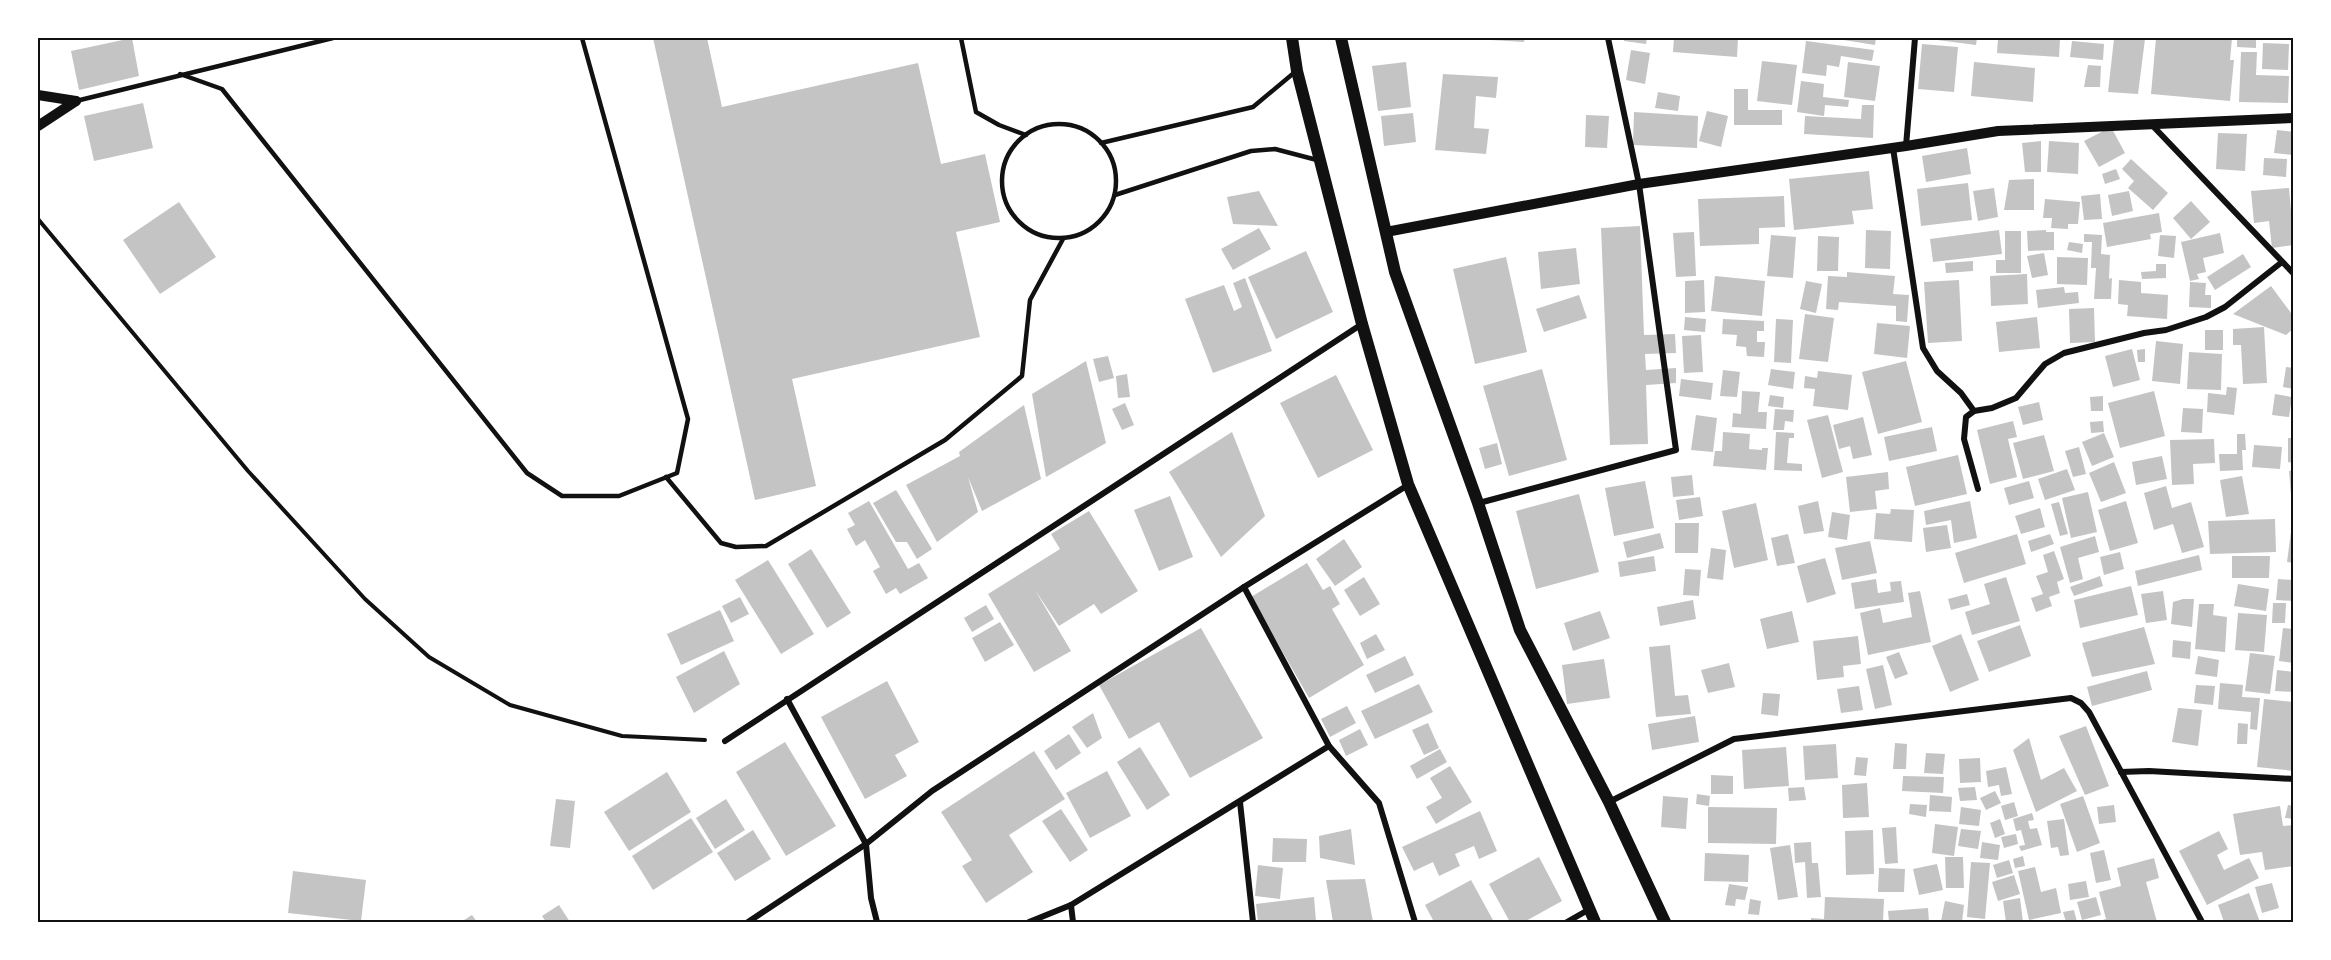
<svg xmlns="http://www.w3.org/2000/svg" width="2331" height="960" viewBox="0 0 2331 960" font-family="'Noto Sans',sans-serif">
	<rect width="100%" height="100%" fill="#fff"/>
	<g fill="#c4c4c4">
		<path d="M132 38 139 76 79 90 71 51Z"/>
		<path d="M653 38H707L722 107 918 63 941 164 985 154 1000 222 956 232 980 337 792 379 816 486 755 500Z"/>
		<path d="M1491 38H1525L1524 42 1491 40Z"/>
		<path d="M1625 38H1647L1646 44 1624 41Z"/>
		<path d="M1674 38H1738L1737 57 1673 52Z"/>
		<path d="M1831 38H1876L1875 45Z"/>
		<path d="M1937 38H1977L1976 45 1937 40Z"/>
		<path d="M1998 38 2060 39 2059 57 1997 53Z"/>
		<path d="M2156 38H2232L2230 60H2234L2230 101 2151 94Z"/>
		<path d="M2237 38H2256V48L2237 47Z"/>
		<path d="M2114 39H2145L2138 94 2108 92Z"/>
		<path d="M1806 41 1874 50 1872 61 1841 56 1839 67 1827 65 1826 76 1802 73Z"/>
		<path d="M2072 41 2104 44 2103 60 2070 57Z"/>
		<path d="M2263 43 2289 44 2288 70 2262 69Z"/>
		<path d="M1922 44 1958 47 1954 92 1918 89Z"/>
		<path d="M1631 50 1650 53 1645 84 1626 80Z"/>
		<path d="M2241 52H2257L2256 75 2289 76 2288 103 2239 102Z"/>
		<path d="M1762 61 1797 65 1792 105 1757 101Z"/>
		<path d="M1406 62 1411 107 1378 111 1372 66Z"/>
		<path d="M1848 62 1880 66 1875 101 1844 97Z"/>
		<path d="M1974 62 2035 68 2033 102 1971 96Z"/>
		<path d="M2088 65 2101 66 2100 87H2084Z"/>
		<path d="M1443 74 1498 77 1496 98 1476 96 1474 128 1489 129 1486 154 1435 150Z"/>
		<path d="M1801 81 1824 84 1823 97 1849 100 1848 107 1825 105 1824 116 1797 112Z"/>
		<path d="M1734 89H1748V110H1782V125H1734Z"/>
		<path d="M1658 92 1680 96 1678 111 1655 108Z"/>
		<path d="M143 103 153 148 94 161 84 116Z"/>
		<path d="M1862 105H1874L1873 138 1804 134 1805 116 1861 119Z"/>
		<path d="M1707 111 1728 116 1721 147 1699 141Z"/>
		<path d="M1634 112 1698 116 1697 148 1633 145Z"/>
		<path d="M1413 113 1416 142 1384 146 1381 116Z"/>
		<path d="M1586 115 1609 116 1607 148 1585 147Z"/>
		<path d="M2111 127 2125 153 2099 167 2084 141Z"/>
		<path d="M2277 130 2294 132V155L2274 153Z"/>
		<path d="M2218 133 2247 134 2245 171 2216 169Z"/>
		<path d="M2041 141V172H2025L2022 143Z"/>
		<path d="M2049 141 2079 143 2078 174 2047 172Z"/>
		<path d="M1967 148 1971 174 1926 182 1922 156Z"/>
		<path d="M2264 158 2287 159 2286 177 2263 175Z"/>
		<path d="M2131 159 2168 193 2153 210 2128 188 2134 181 2122 169Z"/>
		<path d="M2116 169 2120 179 2105 184 2102 174Z"/>
		<path d="M1869 171 1873 209 1852 211 1854 224 1794 230 1789 179Z"/>
		<path d="M2034 179V210H2004L2009 180Z"/>
		<path d="M1968 183 1972 220 1921 226 1917 189Z"/>
		<path d="M1994 188 1998 217 1978 221 1973 191Z"/>
		<path d="M2289 188 2294 245 2272 248 2269 221 2254 223 2251 191Z"/>
		<path d="M1259 191 1278 226 1233 224 1227 197Z"/>
		<path d="M2129 191 2133 211 2112 216 2108 195Z"/>
		<path d="M2100 194 2102 219 2084 220 2081 196Z"/>
		<path d="M1784 196 1785 227 1759 228V244L1700 246 1698 199Z"/>
		<path d="M2045 199 2080 202 2078 224H2068V229L2051 228 2052 218H2043Z"/>
		<path d="M2191 201 2210 222 2191 239 2173 218Z"/>
		<path d="M179 202 216 257 160 294 123 240Z"/>
		<path d="M2159 213 2162 232 2150 234 2151 239 2107 247 2103 223Z"/>
		<path d="M1640 226 1644 335 1675 334 1676 353 1645 354 1646 370 1676 368V383L1646 385 1648 444 1610 445 1601 228Z"/>
		<path d="M1259 228 1271 249 1233 270 1221 249Z"/>
		<path d="M1866 230 1891 231 1890 269 1865 268Z"/>
		<path d="M1999 230 2002 254 1933 262 1930 239Z"/>
		<path d="M2046 230V232H2054V250L2028 251 2027 231Z"/>
		<path d="M2005 231H2021V273H1996V260H2005Z"/>
		<path d="M1694 232 1696 276 1676 277 1673 233Z"/>
		<path d="M2220 233 2224 253 2203 258 2206 272 2197 274 2199 279 2190 281 2181 242Z"/>
		<path d="M2084 234 2102 235 2101 254 2110 255 2109 279 2112 278 2111 299H2094L2096 268H2091L2092 242H2084Z"/>
		<path d="M1771 235 1796 237 1793 278 1767 276Z"/>
		<path d="M2160 235 2176 236 2174 258 2158 256Z"/>
		<path d="M1818 236 1839 237 1838 271H1817Z"/>
		<path d="M2069 242 2083 244 2082 253 2067 250Z"/>
		<path d="M1576 248 1580 284 1541 289 1538 252Z"/>
		<path d="M1306 251 1333 312 1276 339 1248 277Z"/>
		<path d="M2044 253 2048 275 2032 278 2027 256Z"/>
		<path d="M2243 254 2251 267 2215 290 2207 277Z"/>
		<path d="M1506 257 1527 352 1475 364 1453 269Z"/>
		<path d="M2057 257 2088 258 2087 285 2057 284Z"/>
		<path d="M1973 261V271L1946 273 1945 263Z"/>
		<path d="M2156 264H2166V278L2142 279 2141 272 2156 271Z"/>
		<path d="M1847 272 1895 276 1893 294 1909 295 1907 322 1896 321V306L1839 302 1838 310 1826 309 1828 276 1847 277Z"/>
		<path d="M2027 274 2028 304 1991 306 1990 276Z"/>
		<path d="M1715 276 1765 281 1762 316 1711 311Z"/>
		<path d="M1245 278 1272 351 1213 373 1185 299 1224 285 1234 311 1242 307 1233 283Z"/>
		<path d="M1704 280 1705 312 1685 313V281Z"/>
		<path d="M1959 280 1962 341 1928 343 1924 282Z"/>
		<path d="M2119 280 2141 282V293L2168 295 2167 319 2127 316 2128 305 2118 304Z"/>
		<path d="M1806 281 1822 284 1816 313 1800 309Z"/>
		<path d="M2190 282 2206 283 2205 295H2211V308L2189 307Z"/>
		<path d="M2271 286 2294 317V328L2286 335 2233 314Z"/>
		<path d="M2064 287 2065 293 2078 292 2079 303 2038 308 2036 290Z"/>
		<path d="M1579 295 1587 318 1544 332 1536 309Z"/>
		<path d="M2094 308 2095 342 2070 343 2069 309Z"/>
		<path d="M1805 314 1834 318 1828 362 1799 359Z"/>
		<path d="M1685 317 1706 319 1705 332 1684 330Z"/>
		<path d="M2037 317 2040 348 1999 352 1996 322Z"/>
		<path d="M1723 319 1764 321V331H1757V342H1765L1764 357 1747 356 1746 347 1736 346 1737 335 1722 334Z"/>
		<path d="M1776 319 1793 320 1791 363 1774 362Z"/>
		<path d="M1877 323 1910 326 1907 358 1874 354Z"/>
		<path d="M2264 327 2267 383 2243 384 2241 345H2233V329Z"/>
		<rect x="2205" y="330" width="18" height="20"/>
		<path d="M1701 335 1703 372 1684 373 1682 336Z"/>
		<path d="M2156 341 2183 344 2180 384 2152 381Z"/>
		<path d="M2132 349 2140 380 2113 387 2105 356Z"/>
		<path d="M2145 349V362H2138L2137 350Z"/>
		<path d="M2189 352 2222 354 2221 390 2187 389Z"/>
		<path d="M1108 356 1114 378 1099 382 1093 359Z"/>
		<path d="M1086 361 1106 443 1046 477 1032 394Z"/>
		<path d="M1906 361 1922 422 1878 434 1862 372Z"/>
		<path d="M2286 367 2294 368V389L2283 387Z"/>
		<path d="M1542 369 1567 460 1509 476 1483 386Z"/>
		<path d="M1771 369 1795 372 1793 389 1768 385Z"/>
		<path d="M1723 370 1740 372 1737 397 1720 396Z"/>
		<path d="M1818 371 1852 375 1848 410 1813 406 1815 389 1804 388 1805 376 1817 378Z"/>
		<path d="M1127 374 1130 397 1118 398 1116 376Z"/>
		<path d="M1336 375 1373 450 1318 478 1280 403Z"/>
		<path d="M1681 379 1713 383 1711 400 1679 396Z"/>
		<path d="M2227 387 2237 388 2234 415 2207 412 2208 393 2226 395Z"/>
		<path d="M1742 391 1760 392 1758 412H1767L1766 429 1732 427 1733 413 1741 414Z"/>
		<path d="M2154 391 2165 436 2120 448 2108 403Z"/>
		<path d="M2275 394 2292 397 2289 417 2272 415Z"/>
		<path d="M1770 395 1784 397 1783 408 1768 406Z"/>
		<path d="M2103 396V411H2091L2090 397Z"/>
		<path d="M2039 402 2043 420 2023 425 2018 407Z"/>
		<path d="M1125 403 1134 425 1122 430 1112 409Z"/>
		<path d="M1024 405 1041 479 982 511 968 477 978 512 937 542 906 485 960 456 959 452Z"/>
		<path d="M2183 408 2203 409 2202 433 2181 432Z"/>
		<path d="M1775 409 1794 410 1793 422 1785 421 1784 430H1773Z"/>
		<path d="M1696 415 1717 418 1713 452 1691 450Z"/>
		<path d="M1828 415 1843 472 1822 478 1807 420Z"/>
		<path d="M1863 417 1872 455 1853 459 1850 446 1839 449 1833 425Z"/>
		<path d="M2013 421 2017 437 2008 439 2017 477 1990 484 1977 430Z"/>
		<path d="M2103 421 2104 432 2091 433 2090 422Z"/>
		<path d="M1932 427 1937 451 1889 461 1884 437Z"/>
		<path d="M1232 432 1265 516 1221 557 1169 472Z"/>
		<path d="M1723 432 1750 434 1749 449 1762 450V448H1768L1766 470 1713 466 1715 451H1722Z"/>
		<path d="M1776 432 1794 433V438H1789L1787 463 1802 464V471L1774 470Z"/>
		<path d="M2104 433 2114 457 2092 466 2082 442Z"/>
		<path d="M2237 434H2245L2246 450H2242L2243 470 2220 471 2219 454H2237Z"/>
		<path d="M2044 435 2054 471 2023 479 2013 443Z"/>
		<path d="M2288 438H2294V463L2288 462Z"/>
		<path d="M2214 439 2215 463 2193 464 2194 484 2172 485 2170 440Z"/>
		<path d="M1497 443 1502 464 1485 469 1479 448Z"/>
		<path d="M2254 445 2282 447 2280 469 2252 467Z"/>
		<path d="M2079 447 2086 474 2073 477 2065 451Z"/>
		<path d="M1958 455 1967 494 1915 506 1906 467Z"/>
		<path d="M2162 456 2167 479 2136 485 2132 462Z"/>
		<path d="M2114 462 2126 493 2101 502 2089 473Z"/>
		<path d="M2067 469 2075 490 2045 500 2038 479Z"/>
		<path d="M2294 470V507H2292L2289 471Z"/>
		<path d="M1888 472 1889 489 1875 491 1877 509 1850 512 1846 477Z"/>
		<path d="M1692 475 1694 495 1673 497 1671 477Z"/>
		<path d="M2242 476 2249 514 2226 517 2220 480Z"/>
		<path d="M1645 481 1654 528 1614 536 1605 488Z"/>
		<path d="M2029 481 2034 498 2009 505 2004 488Z"/>
		<path d="M2166 486 2172 508 2191 502 2204 547 2182 553 2173 524 2154 530 2144 493Z"/>
		<path d="M896 490 932 549 917 559 907 542H896L873 503Z"/>
		<path d="M2088 492 2097 532 2071 538 2062 498Z"/>
		<path d="M1579 494 1599 572 1536 589 1516 511Z"/>
		<path d="M1170 496 1193 557 1159 571 1134 510Z"/>
		<path d="M1700 497 1703 516 1679 520 1676 500Z"/>
		<path d="M869 501 908 569 919 563 928 578 900 594 896 588 886 594 873 571 880 567 865 540 856 546 847 529 855 525 848 513Z"/>
		<path d="M1818 501 1824 531 1804 534 1798 506Z"/>
		<path d="M1970 501 1977 538 1954 543 1951 520 1926 525 1924 511Z"/>
		<path d="M2126 501 2138 543 2110 551 2098 510Z"/>
		<path d="M2059 502 2068 534 2060 536 2051 504Z"/>
		<path d="M1756 503 1768 560 1734 568 1722 511Z"/>
		<path d="M2040 508 2045 527 2021 534 2015 516Z"/>
		<path d="M1891 509 1914 510 1912 542 1874 539 1876 513 1890 514Z"/>
		<path d="M1089 511 1138 591 1101 614 1094 604 1059 626 1035 590 1071 651 1034 672 988 594 1060 549 1051 534Z"/>
		<path d="M1832 512 1850 515 1847 540 1828 537Z"/>
		<path d="M2275 519 2276 552 2210 554 2208 521Z"/>
		<path d="M1675 523H1699L1698 553H1675Z"/>
		<path d="M2292 524H2294V563L2287 562Z"/>
		<path d="M1947 525 1951 548 1926 552 1923 528Z"/>
		<path d="M1660 533 1664 548 1627 558 1623 542Z"/>
		<path d="M1788 534 1795 563 1777 566 1771 538Z"/>
		<path d="M2017 534 2026 564 1964 583 1955 553Z"/>
		<path d="M2050 534 2054 544 2031 552 2028 541Z"/>
		<path d="M2095 536 2099 552 2078 558 2083 579 2070 583 2060 547Z"/>
		<path d="M1344 539 1362 567 1335 586 1316 559Z"/>
		<path d="M1870 541 1877 573 1842 580 1835 548Z"/>
		<path d="M1711 548 1726 550 1723 580 1707 578Z"/>
		<path d="M811 549 851 613 827 628 788 564Z"/>
		<path d="M2054 551 2064 579 2057 582 2060 593 2049 597 2052 606 2036 612 2031 598 2043 594 2036 576 2048 572 2043 555Z"/>
		<path d="M2120 552 2124 569 2104 575 2100 557Z"/>
		<path d="M2199 555 2202 570 2138 586 2135 571Z"/>
		<path d="M1654 556 1656 571 1620 577 1618 562Z"/>
		<path d="M2232 556H2270L2269 578H2232Z"/>
		<path d="M1825 558 1836 594 1807 603 1797 566Z"/>
		<path d="M768 560 814 634 781 654 735 580Z"/>
		<path d="M1307 563 1323 590 1330 586 1340 604 1332 609 1364 665 1309 698 1251 597Z"/>
		<path d="M1685 569 1701 570 1699 596 1683 595Z"/>
		<path d="M2100 576 2103 586 2074 596 2070 587Z"/>
		<path d="M1364 577 1380 604 1360 616 1344 590Z"/>
		<path d="M2006 577 2020 621 1972 635 1965 612 1990 604 1984 584Z"/>
		<path d="M1876 579 1878 593 1891 591 1890 582 1901 581 1904 602 1855 609 1851 583Z"/>
		<path d="M2278 579 2294 580V601L2276 600Z"/>
		<path d="M2238 584 2269 589 2266 611 2234 606Z"/>
		<path d="M2131 586 2138 615 2080 628 2074 600Z"/>
		<path d="M1920 591 1931 642 1868 655 1860 613 1880 608 1883 623 1912 617 1908 593Z"/>
		<path d="M2163 591 2167 620 2146 623 2141 594Z"/>
		<path d="M1967 594 1970 605 1951 610 1948 599Z"/>
		<path d="M740 597 749 614 731 623 722 606Z"/>
		<path d="M2183 599H2194L2192 627 2171 624 2173 602Z"/>
		<path d="M1693 600 1696 619 1660 626 1657 607Z"/>
		<path d="M2273 603H2286L2285 623H2272Z"/>
		<path d="M2199 604H2214L2213 615 2227 617 2225 652 2195 649Z"/>
		<path d="M986 605 994 619 972 632 964 618Z"/>
		<path d="M720 610 734 641 681 665 667 634Z"/>
		<path d="M1600 611 1610 638 1573 651 1564 623Z"/>
		<path d="M1792 611 1799 642 1767 649 1760 619Z"/>
		<path d="M2238 613 2267 615 2264 652 2235 650Z"/>
		<path d="M1000 622 1014 645 985 662 972 638Z"/>
		<path d="M2020 625 2031 656 1989 672 1977 641Z"/>
		<path d="M2144 627 2155 664 2092 677 2082 643Z"/>
		<path d="M1201 628 1263 738 1190 778 1159 722 1129 739 1099 685Z"/>
		<path d="M2283 628 2294 629V663L2279 661Z"/>
		<path d="M1376 634 1385 650 1367 659 1360 643Z"/>
		<path d="M1961 634 1979 680 1950 692 1932 646Z"/>
		<path d="M1858 636 1861 664 1843 666 1844 677 1817 680 1813 641Z"/>
		<path d="M2173 640 2191 642 2190 659 2172 657Z"/>
		<path d="M1670 645 1675 696 1688 695 1691 714 1656 717 1649 647Z"/>
		<path d="M724 651 740 684 694 713 676 677Z"/>
		<path d="M1899 652 1908 674 1895 679 1886 657Z"/>
		<path d="M2250 653 2275 656 2270 694 2245 691Z"/>
		<path d="M1405 656 1414 675 1375 693 1366 675Z"/>
		<path d="M2198 656 2219 660 2217 677 2195 674Z"/>
		<path d="M1604 659 1610 698 1567 704 1562 665Z"/>
		<path d="M1729 663 1735 687 1708 693 1701 670Z"/>
		<path d="M1883 665 1892 705 1875 709 1866 669Z"/>
		<path d="M2277 670 2294 672V692L2275 691Z"/>
		<path d="M2147 671 2152 690 2092 706 2087 687Z"/>
		<path d="M887 681 919 742 895 755 907 776 865 799 821 717Z"/>
		<path d="M2220 683 2243 685 2242 697 2260 698 2257 730 2250 729 2251 712 2218 709Z"/>
		<path d="M1419 684 1433 712 1375 739 1361 711Z"/>
		<path d="M2196 685 2215 686 2213 705 2194 703Z"/>
		<path d="M1859 686 1863 710 1841 713 1837 689Z"/>
		<path d="M1763 693 1780 694 1778 716 1761 714Z"/>
		<path d="M2264 699 2294 702V771L2257 767Z"/>
		<path d="M1347 706 1356 723 1330 737 1321 719Z"/>
		<path d="M2178 708 2202 710 2198 746 2172 742Z"/>
		<path d="M1093 713 1102 738 1087 748 1072 727Z"/>
		<path d="M1695 716 1699 742 1652 750 1648 724Z"/>
		<path d="M1428 723 1439 748 1424 755 1412 730Z"/>
		<path d="M2238 723 2248 724 2247 744H2237Z"/>
		<path d="M2086 726 2109 786 2085 795 2059 736Z"/>
		<path d="M1360 729 1368 745 1346 756 1339 740Z"/>
		<path d="M1069 734 1081 753 1056 770 1044 751Z"/>
		<path d="M2029 738 2041 780 2064 768 2077 791 2036 812 2013 750Z"/>
		<path d="M785 742 836 826 786 856 736 772Z"/>
		<path d="M1895 743 1907 744 1906 769H1893Z"/>
		<path d="M1836 744 1838 778 1805 780 1803 746Z"/>
		<path d="M1140 747 1170 795 1147 810 1117 762Z"/>
		<path d="M1786 747 1789 786 1744 789 1742 750Z"/>
		<path d="M1440 749 1447 762 1417 779 1410 766Z"/>
		<path d="M1034 751 1065 799 1009 835 1033 872 986 903 962 866 972 860 941 812Z"/>
		<path d="M1926 753 1945 754 1943 774 1924 773Z"/>
		<path d="M1856 757 1868 758 1866 776 1854 775Z"/>
		<path d="M1980 758 1981 782 1960 783 1959 759Z"/>
		<path d="M1450 766 1472 802 1436 824 1426 807 1442 798 1430 778Z"/>
		<path d="M2006 767 2012 794 2001 796 1999 785 1988 787 1986 771Z"/>
		<path d="M1107 771 1131 816 1090 838 1066 793Z"/>
		<path d="M667 772 691 812 629 851 604 812Z"/>
		<path d="M1711 775 1733 776V794H1711Z"/>
		<path d="M1903 776 1944 777 1943 793 1902 791Z"/>
		<path d="M1867 783 1869 817 1843 818 1842 785Z"/>
		<path d="M1804 787 1806 800 1789 801 1788 788Z"/>
		<path d="M1975 787 1977 800 1960 801 1958 788Z"/>
		<path d="M1995 791 2001 803 1986 810 1980 798Z"/>
		<path d="M1697 794 1710 796 1709 806 1696 804Z"/>
		<path d="M1930 795 1952 797 1951 812 1929 811Z"/>
		<path d="M1663 796 1688 798 1686 829 1661 827Z"/>
		<path d="M2083 796 2100 843 2077 852 2060 804Z"/>
		<path d="M556 799 575 801 570 848 550 846Z"/>
		<path d="M726 799 745 830 715 849 696 818Z"/>
		<path d="M2014 802 2018 816 2005 820 2001 806Z"/>
		<path d="M1910 804 1927 805 1926 817 1909 814Z"/>
		<path d="M2114 805 2116 822 2099 824 2097 807Z"/>
		<path d="M2288 805 2294 806V819L2285 818Z"/>
		<path d="M2280 806 2283 826 2294 825V866L2265 870 2262 852 2240 855 2233 814Z"/>
		<path d="M1708 807 1777 808 1776 844 1708 843Z"/>
		<path d="M1961 807 1981 810 1979 826 1959 824Z"/>
		<path d="M1061 809 1088 850 1070 862 1042 821Z"/>
		<path d="M1480 811 1497 851 1479 859 1474 846 1455 854 1460 866 1439 876 1433 862 1414 871 1402 847Z"/>
		<path d="M2032 813 2034 820 2028 821 2030 829 2037 828 2042 845 2021 851 2019 846 2025 845 2021 830 2016 831 2013 819Z"/>
		<path d="M691 818 713 852 653 890 632 856Z"/>
		<path d="M2000 819 2005 834 1995 838 1990 823Z"/>
		<path d="M2064 819 2069 855 2060 856 2058 847 2051 848 2047 821Z"/>
		<path d="M1935 824 1958 827 1954 856 1932 853Z"/>
		<path d="M1896 827 1898 863 1885 864 1882 828Z"/>
		<path d="M1351 829 1355 865 1320 858 1319 836Z"/>
		<path d="M1961 829 1981 831 1978 849 1958 846Z"/>
		<path d="M753 830 771 859 735 881 717 853Z"/>
		<path d="M1873 830 1874 874 1846 875 1845 831Z"/>
		<path d="M2219 831 2228 849 2217 855 2224 870 2249 858 2259 878 2207 905 2179 851Z"/>
		<path d="M2016 834 2018 844 2004 848 2001 837Z"/>
		<path d="M1273 838 1307 839 1306 862H1272Z"/>
		<path d="M1811 842 1812 863H1818L1821 897 1807 898 1805 862 1795 863 1794 843Z"/>
		<path d="M1982 842 2000 845 1998 860 1980 858Z"/>
		<path d="M1790 845 1798 897 1778 900 1770 848Z"/>
		<path d="M2104 850 2111 880 2096 883 2090 853Z"/>
		<path d="M1705 853 1749 855 1748 882 1704 881Z"/>
		<path d="M2023 856 2025 866 2015 868 2013 859Z"/>
		<path d="M1539 857 1562 901 1524 922H1510L1489 884Z"/>
		<path d="M1945 857H1963L1964 888H1946Z"/>
		<path d="M2154 858 2159 878 2146 882 2157 922H2095L2106 919 2099 892 2121 886 2117 868Z"/>
		<path d="M2009 860 2013 873 1997 878 1993 865Z"/>
		<path d="M1971 862 1990 863 1985 919 1967 917Z"/>
		<path d="M1937 864 1943 890 1919 895 1913 869Z"/>
		<path d="M1258 865 1283 868 1280 899 1255 896Z"/>
		<path d="M2035 867 2041 892 2056 888 2061 913 2029 920 2018 871Z"/>
		<path d="M1879 868 1905 869 1904 892H1878Z"/>
		<path d="M293 871 366 880 361 921 288 913Z"/>
		<path d="M2014 875 2020 894 1998 901 1992 882Z"/>
		<path d="M1365 879 1373 922H1333L1326 880Z"/>
		<path d="M1471 880 1494 922H1434L1425 905Z"/>
		<path d="M2086 881 2089 897 2070 900 2068 884Z"/>
		<path d="M2272 883 2279 908 2262 913 2255 887Z"/>
		<path d="M1729 884 1748 887 1745 900 1736 899 1735 906 1725 905Z"/>
		<path d="M2249 893 2260 922H2224L2218 905Z"/>
		<path d="M1314 897 1316 922H1258L1256 904Z"/>
		<path d="M1825 897 1884 899 1883 922H1811V918L1824 919Z"/>
		<path d="M2096 897 2101 915 2082 920 2077 902Z"/>
		<path d="M2020 898 2023 922H2006L2003 901Z"/>
		<path d="M1750 899 1761 901 1759 915 1748 914Z"/>
		<path d="M1945 901 1964 905 1962 922 1941 921Z"/>
		<path d="M559 905 570 922H546L542 916Z"/>
		<path d="M1928 908 1929 922H1889L1888 911Z"/>
		<path d="M2074 910 2077 922H2066L2063 912Z"/>
		<path d="M472 915 477 922H461Z"/>
	</g>
	<g fill="none" stroke-linecap="round" stroke-linejoin="round">
		<path stroke="#111" stroke-width="4" d="M38 219 248 471 365 599 429 657 510 705 622 736 705 740"/>
		<g stroke="#111" stroke-width="4.5">
			<path d="M961 38 976 112 999 125 1026 135"/>
			<path d="M180 74 222 89 527 473 562 496H619L677 473 688 419 582 38"/>
			<path d="M76 101 333 38"/>
			<circle cx="1059" cy="181" r="57"/>
			<path d="M1101 143 1253 107 1295 72"/>
			<path d="M1115 195 1251 151 1275 149 1317 160"/>
			<path d="M666 477 721 543 736 547 766 546 945 440 1022 376 1030 300 1063 239"/>
		</g>
		<g stroke="#111" stroke-width="6">
			<path d="M2151 124 2294 274"/>
			<path d="M1906 146 1915 38"/>
			<path d="M1893 148 1923 348 1937 371 1961 393 1974 411"/>
			<path d="M1978 489 1964 439 1966 417 1974 411 1992 408 2016 398 2045 364 2064 353 2144 333 2166 330 2206 317 2225 307 2282 262"/>
			<path d="M1479 503 1676 450 1639 184 1608 38"/>
			<path d="M1244 587 1329 746 1379 803 1415 922"/>
			<path d="M787 699 866 844 871 898 877 922"/>
			<path d="M725 741 1362 324"/>
			<path d="M2121 772 2149 771 2294 779"/>
			<path d="M1240 802 1253 922"/>
			<path d="M1609 802 1734 739 2071 698 2081 703 2089 712 2202 922"/>
			<path d="M1071 905 1073 922"/>
			<path d="M748 922 866 844 932 791 1244 587 1408 485"/>
			<path d="M1029 922 1071 905 1329 746"/>
			<path d="M1567 922 1588 910"/>
		</g>
		<g stroke="#111" stroke-width="10">
			<path d="M38 95 76 101"/>
			<path d="M38 126 76 101"/>
			<path d="M1386 232 1639 184 1906 146 1998 131 2294 118"/>
		</g>
		<g stroke="#111" stroke-width="12">
			<path d="M1292 38 1297 71 1362 324 1408 484 1595 922"/>
			<path d="M1341 38 1395 272 1478 503 1520 630 1609 802 1665 922"/>
		</g>
	</g>
	<rect width="2331" height="960" fill="none" stroke="#ffffff" stroke-width="78"/>
	<rect x="39" y="39" width="2253" height="882" fill="none" stroke="#111" stroke-width="2"/>
</svg>
